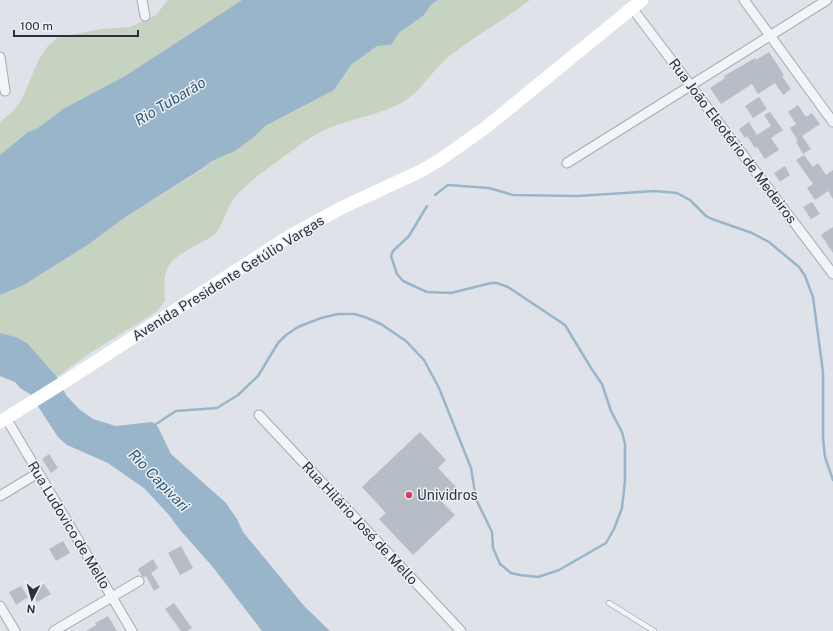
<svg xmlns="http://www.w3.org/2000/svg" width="833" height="631" viewBox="0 0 833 631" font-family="'Public Sans',sans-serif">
	<rect width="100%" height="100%" fill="#dfe3e9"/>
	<g fill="#c6d3c0">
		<path d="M168 0H242L125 76 63 109 38 128 28 132 0 155V122L13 111 22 99 39 59 47 47 58 37 102 29 130 27 156 15Z"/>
		<path d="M438 0H530C503 21 472 37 446 59 431 72 421 91 403 102 380 115 353 118 329 128 316 133 304 142 293 150 274 164 252 178 236 196 226 206 225 222 216 233 211 238 204 241 198 244 168 261 162 265 165 301L156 312 90 353 57 377 27 343 16 337 0 333V295L24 285 89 244 124 218 200 171 212 161 235 151 253 138 265 126 334 90 351 65 377 46 391 45 399 33 424 15 431 5Z"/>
	</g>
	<g fill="#98b5ca">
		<path d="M242 0H438L431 5 424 15 399 33 391 45 377 46 351 65 334 90 265 126 253 138 235 151 212 161 200 170 124 218 89 244 24 285 0 295V155L28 132 38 128 63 109 125 76Z"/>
		<path d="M0 333 16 337 27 343 57 377 66 395 79 409 93 419 116 426 152 422 158 427 171 454 226 503 237 519 243 532 305 607 330 631H262L212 566 180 530 169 515 145 489 108 463 67 445 58 437 30 394 20 388 15 382 0 376Z"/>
	</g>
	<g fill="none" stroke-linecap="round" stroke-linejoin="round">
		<g stroke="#98b5ca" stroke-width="2.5">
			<path d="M435 195 448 185 489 188 513 195 577 196 655 191 677 193 690 200 706 216 712 219 752 233 769 242 799 267 805 276 813 297 823 372V438L825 457 833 480"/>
			<path d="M153 426 176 411 217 408 238 395 258 376 278 343 286 335 298 327 321 318 338 314H354L365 317 381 324 406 341 424 360 439 388 471 468 476 499 492 532 493 548 500 564 511 573 520 575 538 577 559 570 606 543 614 529 622 508 625 481V444L622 432 611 411 602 384 591 368 565 325 508 287 497 283H491L451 293 427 292 403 281 397 274 391 256 393 251 409 236 427 206"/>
		</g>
	</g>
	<g fill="#b6bdc6">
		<path d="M769 52 784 75 782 76 791 89 783 95 775 83 758 94 752 84 721 104 710 88 725 78 724 76 736 69 755 58 756 60Z"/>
		<path d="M759 97 767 109 753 118 745 106Z"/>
		<path d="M798 105 806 117 812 113 820 124 802 136 811 149 803 154 796 142 798 141 790 128 796 124 788 112Z"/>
		<path d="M770 112 783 130 771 138 779 150 765 159 757 147 755 148 747 136 745 138 739 129 749 122 757 135 771 126 764 115Z"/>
		<path d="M804 155 813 167 818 163 826 175 833 170V199L828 191 815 200 807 188 813 184 796 160Z"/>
		<path d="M785 166 790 175 780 182 774 173Z"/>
		<path d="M812 202 820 214 811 219 803 207Z"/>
		<path d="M833 227V253L821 235Z"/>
		<path d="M420 432 446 460 438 468 457 488 442 502 455 515 413 555 379 519 386 513 362 487Z"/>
		<path d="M49 454 58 468 51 473 42 459Z"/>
		<path d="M63 541 70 553 56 561 49 549Z"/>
		<path d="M181 546 193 568 180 575 168 553Z"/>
		<path d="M153 559 158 568 151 573 160 587 154 591 146 576 144 577 142 576 138 569Z"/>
		<path d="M43 583 51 594 37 602 31 590Z"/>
		<path d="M21 586 28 597 16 605 9 592Z"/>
		<path d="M174 603 192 628 187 631H181L165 609Z"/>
		<path d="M108 616 117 631H86L96 625 95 623Z"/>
	</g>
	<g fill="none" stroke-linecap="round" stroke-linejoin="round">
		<defs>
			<path id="lane" d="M609 603 654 631"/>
			<g id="street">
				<path d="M142 0 145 16"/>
				<path d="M744 0 833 122"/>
				<path d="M632 8 833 274"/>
				<path d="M0 57 5 91"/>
				<path d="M567 163 827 0"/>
				<path d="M259 415 461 631"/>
				<path d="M6 418 132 631"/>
				<path d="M0 496 38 473"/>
				<path d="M0 606 15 631"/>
				<path d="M54 631 139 581"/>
			</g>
		</defs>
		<use href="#lane" stroke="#a4aab3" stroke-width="6"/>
		<use href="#street" stroke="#a4aab3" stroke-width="11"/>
		<use href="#lane" stroke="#f2f4f7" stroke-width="4.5"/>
		<use href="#street" stroke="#f2f4f7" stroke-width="9"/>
		<path stroke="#fff" stroke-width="13" d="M0 422 69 379 288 237 341 208 421 171 441 159 485 128 642 0"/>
	</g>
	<circle fill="#d23f61" stroke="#eef2f6" stroke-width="1.5" cx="409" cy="495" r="4"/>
	<g text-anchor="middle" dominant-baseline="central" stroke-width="3" stroke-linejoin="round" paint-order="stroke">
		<g font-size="14" fill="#273240" stroke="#eef2f6">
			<text transform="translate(733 141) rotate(53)">Rua João Eleotério de Medeiros</text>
			<text transform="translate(228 278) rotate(-32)">Avenida Presidente Getúlio Vargas</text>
			<text transform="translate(360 523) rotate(47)">Rua Hilário José de Mello</text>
			<text transform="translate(69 525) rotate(59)">Rua Ludovico de Mello</text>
		</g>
		<g font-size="14" fill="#273240" stroke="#eef2f6" text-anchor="start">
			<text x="417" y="495">Unividros</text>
		</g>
		<g font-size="15" font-style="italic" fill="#305575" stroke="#eef2f6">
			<text transform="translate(170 101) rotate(-31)">Rio Tubarão</text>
			<text transform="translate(159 480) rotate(46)">Rio Capivari</text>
		</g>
	</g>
	<g transform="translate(32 599) rotate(186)" stroke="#eef2f6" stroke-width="3" paint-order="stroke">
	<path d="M0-3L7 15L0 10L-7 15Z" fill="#273240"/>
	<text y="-6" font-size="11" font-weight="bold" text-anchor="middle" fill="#273240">N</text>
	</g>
	<path d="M14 30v6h124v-6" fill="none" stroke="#273240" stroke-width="2"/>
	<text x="20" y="30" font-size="12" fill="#273240" stroke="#eef2f6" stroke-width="3" paint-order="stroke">100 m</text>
</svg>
